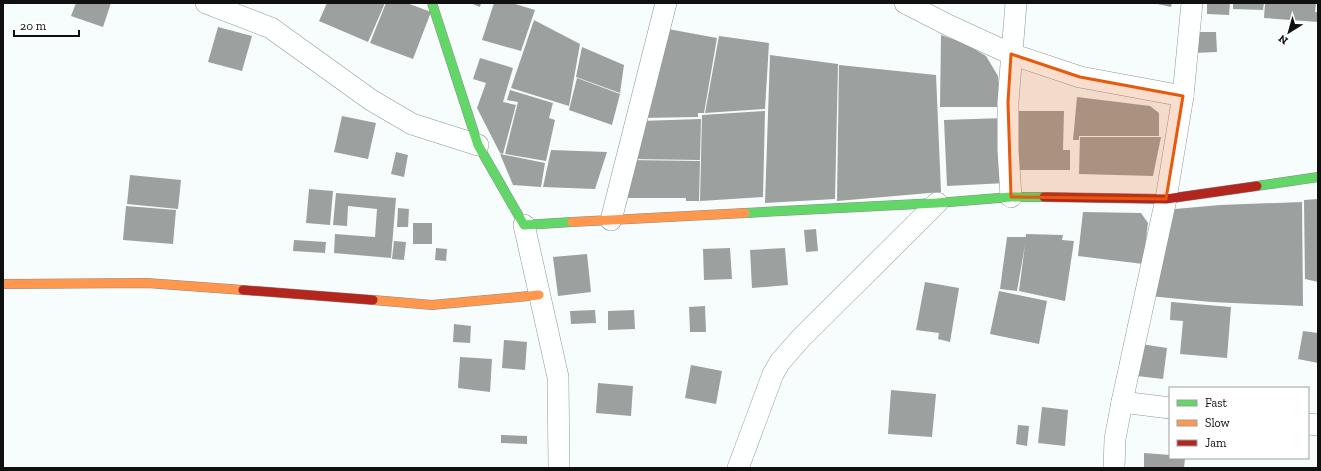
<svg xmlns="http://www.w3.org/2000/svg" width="1321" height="471" viewBox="0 0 1321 471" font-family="'Zilla Slab',serif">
	<rect width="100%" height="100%" fill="#f7fcfc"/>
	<g fill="#9ca09f">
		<path d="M76 3H111L103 27 71 16Z"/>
		<path d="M327 3H385L368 42 319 21Z"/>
		<path d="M386 3H407L431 12 413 59 370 43Z"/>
		<path d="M470 3H481L480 7Z"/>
		<path d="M494 3H512L535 10 521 51 482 40Z"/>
		<path d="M1153 3H1172L1171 7Z"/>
		<path d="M1207 3H1230L1229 15 1207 14Z"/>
		<path d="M1233 3H1264L1263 10 1233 9Z"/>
		<path d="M1265 3H1316L1315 12H1318V22L1264 18Z"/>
		<path d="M534 20 580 44 569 106 511 88Z"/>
		<path d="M218 27 252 36 242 71 208 62Z"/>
		<path d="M668 29 717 38 704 113H698V117L639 118Z"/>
		<path d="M1193 32H1216L1217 52 1193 53Z"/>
		<path d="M941 35 964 43 986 56 998 76 1001 107H940Z"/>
		<path d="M719 36 769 43 765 109 705 113Z"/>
		<path d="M582 47 624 65 620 93 576 77Z"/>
		<path d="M770 55 838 64 835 199 765 203Z"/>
		<path d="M480 58 513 68 503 102 516 105 503 154 500 153 477 108 486 83 473 79Z"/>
		<path d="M839 65 936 75 941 192 837 201Z"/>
		<path d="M577 78 620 94 612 125 569 110Z"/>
		<path d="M510 90 553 103 549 118 555 120 546 161 505 154 518 102 507 100Z"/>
		<path d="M1077 97 1150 106 1159 113V136H1079V140H1073Z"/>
		<path d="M765 111 763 197 700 201 702 115Z"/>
		<path d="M1015 111H1064L1063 150H1070V170H1015Z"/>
		<path d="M342 116 376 123 368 159 334 152Z"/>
		<path d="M1003 118 1006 183 947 186 944 120Z"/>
		<path d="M701 119 700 160 629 159 640 121Z"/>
		<path d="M1080 137H1161L1153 176 1079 174Z"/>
		<path d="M551 150 607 152 595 189 543 187Z"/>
		<path d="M396 152 408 155 404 177 391 174Z"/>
		<path d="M500 154 545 163 541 187 513 185Z"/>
		<path d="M628 160 700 161 699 201H686V198H619Z"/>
		<path d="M130 175 181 180 178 209 127 204Z"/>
		<path d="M309 189 333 191 330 225 306 223Z"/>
		<path d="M336 193 396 198 391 258 334 253 335 234 375 237 377 209 348 206 347 226 333 225Z"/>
		<path d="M1318 199V282L1305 279 1304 200Z"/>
		<path d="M1302 202 1303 306 1211 302 1149 296 1164 210 1220 205Z"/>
		<path d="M126 206 176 210 173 244 123 240Z"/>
		<path d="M398 208 409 209 408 227H397Z"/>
		<path d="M1083 212 1141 213 1148 223 1143 264 1078 256Z"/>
		<rect x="413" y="223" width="19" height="21"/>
		<path d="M816 229 818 251 806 252 804 230Z"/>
		<path d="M1026 234 1063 235 1062 240 1074 241 1065 301 1019 291 1025 245 1017 291 1000 289 1007 237H1026Z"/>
		<path d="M294 240 326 242 325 253 293 251Z"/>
		<path d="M394 241 406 242 404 260 392 259Z"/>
		<path d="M436 248 447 249 446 261 435 260Z"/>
		<path d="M730 248 732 279 704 280 703 249Z"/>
		<path d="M785 248 788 285 752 288 750 250Z"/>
		<path d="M587 254 591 292 558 296 553 257Z"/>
		<path d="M925 282 959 288 950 342 938 339 939 333 916 330Z"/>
		<path d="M999 291 1047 301 1039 344 990 334Z"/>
		<path d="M1171 302 1231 307 1227 358 1180 354 1183 321 1170 320Z"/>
		<path d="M705 306 706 332H690L689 307Z"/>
		<path d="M595 310 596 323 571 324 570 311Z"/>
		<path d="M634 310 635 329 608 330V311Z"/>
		<path d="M454 324 471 326 470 343 453 342Z"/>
		<path d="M1303 331 1318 333V363L1298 359Z"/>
		<path d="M504 340 527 342 525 370 502 368Z"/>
		<path d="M1141 344 1167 348 1163 379 1137 376Z"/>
		<path d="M460 357 492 359 490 392 458 388Z"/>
		<path d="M691 365 722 371 716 404 685 398Z"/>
		<path d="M598 383 633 386 631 416 596 413Z"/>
		<path d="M891 390 936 394 932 437 888 434Z"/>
		<path d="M1042 407 1068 410 1065 446 1038 443Z"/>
		<path d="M1018 425 1029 426 1027 446 1016 444Z"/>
		<path d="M501 435 527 436V444L501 443Z"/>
		<path d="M1144 453 1170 455V458H1185L1184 468H1144Z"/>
	</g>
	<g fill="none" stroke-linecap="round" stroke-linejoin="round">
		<defs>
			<g id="street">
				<path d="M206 3 271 28 371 100 412 124 478 145"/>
				<path d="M905 3 948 25 1011 54 1080 77 1183 96"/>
				<path d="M1011 197 1008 150V102L1016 3"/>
				<path d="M611 220 666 3"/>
				<path d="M524 225 558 377 559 468"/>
				<path d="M1122 402 1170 408"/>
				<path d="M1308 424 1318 425"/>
				<path d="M738 468 773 374 780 362 801 338 937 203"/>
				<path d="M1114 468 1115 439 1122 402 1166 199 1183 96 1192 3"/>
			</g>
			<g id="fast">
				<path d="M432 3 478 145 524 225 572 222"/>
				<path d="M1257 186 1318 177"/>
				<path d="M745 213 937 203 1011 197H1044"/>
			</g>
			<g id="slow">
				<path d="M572 222 745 213"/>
				<path d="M3 284 147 283 243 290"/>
				<path d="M373 300 432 305 539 295"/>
			</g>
			<g id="jam">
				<path d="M1044 197 1166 199 1257 186"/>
				<path d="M243 290 373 300"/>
			</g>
		</defs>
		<use href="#street" stroke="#949696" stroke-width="22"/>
		<use href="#fast" stroke="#8b8d8d" stroke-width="10"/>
		<use href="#slow" stroke="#8b8d8d" stroke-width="10"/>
		<use href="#jam" stroke="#8b8d8d" stroke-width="10"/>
		<use href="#street" stroke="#feffff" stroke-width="21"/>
		<use href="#fast" stroke="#63d668" stroke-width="9"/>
		<use href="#slow" stroke="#ff974d" stroke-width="9"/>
		<use href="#jam" stroke="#b3261e" stroke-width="9"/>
	</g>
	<path fill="#e8590c" fill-opacity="0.2" stroke="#e8590c" stroke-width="3" stroke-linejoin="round" d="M1011 54 1080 77 1183 96 1166 199 1011 197 1008 102Z"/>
	<rect width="1321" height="471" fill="none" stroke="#101010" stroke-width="8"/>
	<rect x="1169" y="387" width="140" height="72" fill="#ffffff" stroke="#9f9f9f"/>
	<rect x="1177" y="400" width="20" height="6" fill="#63d668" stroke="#9f9f9f"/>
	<text x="1205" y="407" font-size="12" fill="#101010">Fast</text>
	<rect x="1177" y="420" width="20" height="6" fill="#ff974d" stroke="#9f9f9f"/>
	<text x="1205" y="427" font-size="12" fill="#101010">Slow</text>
	<rect x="1177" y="440" width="20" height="6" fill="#b3261e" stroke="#9f9f9f"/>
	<text x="1205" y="447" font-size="12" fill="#101010">Jam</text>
	<g transform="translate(1289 32) rotate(217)" stroke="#ffffff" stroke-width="3" paint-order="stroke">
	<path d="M0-3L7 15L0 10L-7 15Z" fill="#101010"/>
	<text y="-6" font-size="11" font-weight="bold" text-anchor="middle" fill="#101010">N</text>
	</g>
	<path d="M14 30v6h65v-6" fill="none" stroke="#101010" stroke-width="2"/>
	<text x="20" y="30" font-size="12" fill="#101010" stroke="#ffffff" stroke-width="3" paint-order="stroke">20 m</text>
</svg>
